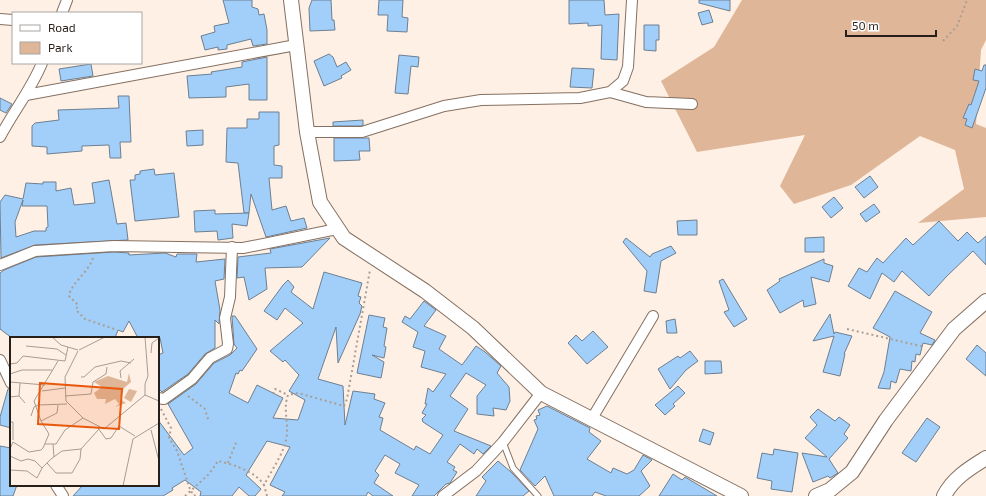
<svg xmlns="http://www.w3.org/2000/svg" width="986" height="496" viewBox="0 0 986 496" font-family="'Exo 2',sans-serif">
	<rect width="100%" height="100%" fill="#fef0e5"/>
	<path fill="#dfb698" d="M742 0H986V40L981 50 976 124 986 128V217L918 223 964 189 955 150 920 136 851 185 794 204 780 186 805 135 697 152 661 81 714 47Z"/>
	<g fill="#a2cff9" stroke="#6d7f91" fill-rule="evenodd">
		<path d="M223 0H252V7L258 9 259 15 264 14 267 30V44L253 46 251 39 227 45V49L218 50V47L205 50 201 36 215 32 214 26 229 23Z"/>
		<path d="M312 0H331L332 20H334L335 30 310 31 309 8Z"/>
		<path d="M379 0H403L402 17 408 18 407 32 387 31 388 15H378Z"/>
		<path d="M569 0H604L605 15 619 14 617 60 601 59 602 25 588 26V23L569 24Z"/>
		<path d="M699 0H730V11L699 3Z"/>
		<path d="M709 10 713 22 702 25 698 13Z"/>
		<path d="M644 25H659V40H656V51L644 50Z"/>
		<path d="M329 54 333 57 337 67 346 62 351 70 341 76 342 78 324 86 314 61Z"/>
		<path d="M399 55 419 57 418 67 411 66 408 94 395 93Z"/>
		<path d="M267 57V100H249V84L226 87V97L189 98 187 76 212 74 211 72 242 67V62Z"/>
		<path d="M91 64 93 76 61 81 59 69Z"/>
		<path d="M984 65H986V88L972 128 965 125 967 119 963 118 969 104 971 105 979 81 973 80 975 69 982 71Z"/>
		<path d="M572 68 594 69 592 88 570 87Z"/>
		<path d="M118 96H129L131 142H120L121 158H110L109 145 82 146V151L47 154V147L32 146V126L35 123 59 120 58 110 119 108Z"/>
		<path d="M0 98 12 104 6 113 0 110Z"/>
		<path d="M259 112H279V145L274 146V165L282 166V178H269L272 210 286 206 291 221 304 218 307 228 266 237 251 194 249 213H244L238 163 226 162 227 128H247V119H259Z"/>
		<path d="M363 120V125L361 126H333V122Z"/>
		<path d="M203 130V145L187 146 186 131Z"/>
		<path d="M334 138H369L370 151H359L360 160 334 161Z"/>
		<path d="M154 169 155 175 174 173 179 217 135 221 130 180H135V175L140 174V171Z"/>
		<path d="M870 176 878 187 864 198 855 187Z"/>
		<path d="M109 180 117 224 126 223 128 240 35 245 1 258 0 202 5 195 23 199 26 183 43 184V182H56V191L71 188 74 205 95 203 92 183ZM23 200 22 206H47L48 227 46 228V231H34L16 237 15 222Z"/>
		<path d="M834 197 843 208 831 218 822 207Z"/>
		<path d="M874 204 880 212 866 222 860 214Z"/>
		<path d="M215 210V214L249 213 247 226 232 224 233 238 218 240 217 231 195 232 194 211Z"/>
		<path d="M697 220V235H678L677 221Z"/>
		<path d="M939 221 958 241 967 232 978 243 986 236V265L973 251 946 277 929 296 902 271 894 282 882 273 870 299 848 286 859 268 867 272 877 258 883 263 906 238 913 245Z"/>
		<path d="M824 237V252H805V238Z"/>
		<path d="M330 238 302 267 265 268 267 289 249 300 244 277 237 278 238 257 271 253 270 249Z"/>
		<path d="M626 238 650 257 652 254 671 246 676 253 661 261 656 293 644 291 647 271 623 242Z"/>
		<path d="M114 252 129 253V255L165 253 176 257 177 254H197L196 262 225 259 224 279 215 281 220 310 219 324 215 320V348L205 354 188 374 162 392 158 388V355L163 353 160 338H138L129 321 123 332 118 330 115 338H12L0 329V273L4 270 36 257Z"/>
		<path d="M824 259V263L833 266 829 282 811 277 816 304 804 307 803 300 780 313 767 290 780 281 779 279Z"/>
		<path d="M324 272 362 283 358 296 361 297 359 303 362 306 360 314 338 363 336 327 318 379 343 386 345 425 353 391 375 394 374 399 385 403 379 417 383 418 380 430 414 450 416 446 430 454 443 435 423 422 422 419 426 415 422 413 427 404H425L428 388 433 392 446 374 421 367 425 351 413 347 418 332 402 322 405 316 410 319 424 301 436 310 424 326 446 336 439 349 462 365 476 346 485 352 501 366 497 373 509 387 510 401 506 410 493 408 494 416 477 414V396L486 385 466 373 450 396 468 409 454 431 491 446 483 454 477 449 474 454 460 444 447 462 455 467 453 470 457 472 450 483 446 484 434 496H412L419 485 395 473 400 464 385 455 375 471 379 475 374 483 393 496H373L368 492 366 496H282L285 492 270 485 290 447 267 441 246 475 261 489 255 496H249L239 487 232 496H200L201 492 185 480 172 488 173 490 163 496H73L83 485H158V420L184 455 193 448 168 404 196 384 214 363 230 355 237 348 234 344 232 316H235L257 349 242 371 240 370 238 374 236 373 229 393 248 403 257 385 283 398 273 418 298 420 305 400 289 391 299 375 285 360 283 362 270 351 303 323 285 308 277 320 264 311 283 285 288 280 294 287 291 292 313 309Z"/>
		<path d="M723 279 747 319 734 327 724 312 729 310 719 281Z"/>
		<path d="M895 291 932 312 920 333 935 340 932 345 923 343 920 355 916 354 915 362 912 361 911 371 900 369 896 383 891 381 890 389 878 388 884 372 890 337 873 328Z"/>
		<path d="M830 314 834 334 835 332 852 336 844 354H845L840 376 823 372 834 336 813 341Z"/>
		<path d="M369 315 385 318 383 327 387 328 384 346 386 347 384 358 372 355 384 362 381 378 357 373Z"/>
		<path d="M675 319 677 333H667L666 321Z"/>
		<path d="M593 331 608 347 587 364 568 343 576 335 582 341Z"/>
		<path d="M977 345 986 353V376L966 359Z"/>
		<path d="M690 351 698 361 686 370 670 389 658 369 678 356 680 358Z"/>
		<path d="M705 361H721L722 373 705 374Z"/>
		<path d="M678 386 685 393 673 404 675 406 665 415 655 405Z"/>
		<path d="M8 389H11V428L0 425V417Z"/>
		<path d="M547 406 590 428 589 432 601 441 587 459 611 473 613 468 627 474 634 470 643 455 652 460 641 471 650 486 639 496H606L595 492 592 496H554L545 476 535 486 520 470 538 429 534 420 537 419 536 416 540 415 538 410Z"/>
		<path d="M818 409 835 421 839 417 850 425 844 434 848 438 829 459 838 473 830 478 828 476 813 482 802 453 827 457 805 438 817 425 810 417Z"/>
		<path d="M927 418 940 427 916 462 902 453Z"/>
		<path d="M703 429 714 433 710 445 699 441Z"/>
		<path d="M0 446 11 448V485H17L13 496H0Z"/>
		<path d="M774 449 798 453 792 492 771 489 772 481 757 478 762 453 773 455Z"/>
		<path d="M498 461 511 472 529 491 523 496H476L486 481 482 477Z"/>
		<path d="M673 474 682 480 685 477 717 496H659Z"/>
	</g>
	<g fill="none" stroke-linecap="round" stroke-linejoin="round">
		<defs>
			<path id="lane" d="M503 442 513 468 538 496"/>
			<g id="street">
				<path d="M62 13 67 0"/>
				<path d="M0 19 13 20"/>
				<path d="M610 92 646 102 692 104"/>
				<path d="M26 95 296 45"/>
				<path d="M307 132H362L444 106 481 100 580 98 610 92 623 81 628 67 632 0"/>
				<path d="M0 137C13 112 31 90 42 63"/>
				<path d="M0 265 35 251 114 246 243 248 337 229"/>
				<path d="M0 360 11 383"/>
				<path d="M158 398 164 399 192 379 210 358 227 349 228 344 225 318 230 297 232 247"/>
				<path d="M591 420 653 316"/>
				<path d="M56 485 63 496"/>
				<path d="M443 496 476 471 503 442 541 393"/>
			</g>
			<g id="secondary">
				<path d="M291 0 307 132 320 202 344 238 425 291 473 328 541 393 741 496"/>
				<path d="M816 496 830 490 852 472 886 420 954 329 986 301"/>
				<path d="M944 496C953 478 970 468 986 458"/>
			</g>
		</defs>
		<use href="#lane" stroke="#857061" stroke-width="7"/>
		<use href="#street" stroke="#857061" stroke-width="12"/>
		<use href="#secondary" stroke="#857061" stroke-width="16"/>
		<g stroke="#a99e95" stroke-width="2" stroke-dasharray="2 3" stroke-linecap="butt">
			<path d="M943 41 957 26 967 0"/>
			<path d="M93 258C88 273 71 283 69 296L78 305 76 310 85 319 117 330"/>
			<path d="M847 329 925 347"/>
			<path d="M54 338 55 336"/>
			<path d="M273 394 275 389 288 395"/>
			<path d="M188 396 205 409 209 422"/>
			<path d="M161 409 171 428 169 438 177 451 191 492 194 493 195 496"/>
			<path d="M228 463 237 440"/>
			<path d="M185 496 209 474 218 461C233 464 256 472 264 485"/>
			<path d="M267 496 264 485C272 469 286 451 287 433 288 419 283 409 288 395L298 393 344 406 347 399 370 270"/>
		</g>
		<use href="#lane" stroke="#fff" stroke-width="5"/>
		<use href="#street" stroke="#fff" stroke-width="10"/>
		<use href="#secondary" stroke="#fff" stroke-width="14"/>
	</g>
	<g transform="translate(10 337)">
		<rect width="149" height="149" fill="#fef0e5"/>
		<path d="M119 36 121 45 114 51 110 62 116 66 105 70 109 67 105 62 95 67 96 62H87L84 56 92 50 84 45 98 39 117 45ZM119 52 127 54 121 65 114 61Z" fill="#dfb698"/>
		<path fill="none" stroke="#a89c93" stroke-width="1" d="M42 0 51 8 68 13M16 9 47 12 56 18M69 13 95 0M68 14 55 40 56 64 73 81 94 92 135 58V47L138 39 135 0M141 16 142 6 149 1M0 27 7 26 13 19 55 24 58 10M0 37 12 33H42M71 40H74L85 30 111 24 121 26M111 41 110 34 124 22M0 45 35 48M32 54 55 51M135 58 149 64M9 59 10 46M55 59 81 57 83 45 96 37 97 30M0 60 9 59 15 66M21 79 24 70 28 68 57 67M31 84 47 76 48 68M0 85H3V103M88 91 96 102 101 101 109 89 125 99M141 93 149 124M35 107H46L55 93 73 81M43 107 44 120M0 112 3 105 19 115 31 113 33 111 39 97 31 84 24 64 48 24M71 112 89 92M0 119 11 124 18 122 25 124 32 131 41 122 52 114 71 112 70 122 62 136H46L37 126M0 133 17 134 27 141 32 131M113 149 123 102 149 86"/>
		<path fill="#e8590c" fill-opacity="0.15" stroke="#e8590c" stroke-width="2" d="M30 46 112 52 109 92 28 87Z"/>
		<rect width="149" height="149" fill="none" stroke="#271f19" stroke-width="2"/>
	</g>
	<rect x="12" y="12" width="130" height="52" fill="#ffffff" stroke="#a9a5a3"/>
	<rect x="20" y="25" width="20" height="6" fill="#ffffff" stroke="#a9a5a3"/>
	<text x="48" y="32" font-size="12" fill="#271f19">Road</text>
	<rect x="20" y="42" width="20" height="12" fill="#dfb698" stroke="#a9a5a3"/>
	<text x="48" y="52" font-size="12" fill="#271f19">Park</text>
	<path d="M846 30v6h90v-6" fill="none" stroke="#271f19" stroke-width="2"/>
	<text x="852" y="30" font-size="12" fill="#271f19" stroke="#ffffff" stroke-width="3" paint-order="stroke">50 m</text>
</svg>
